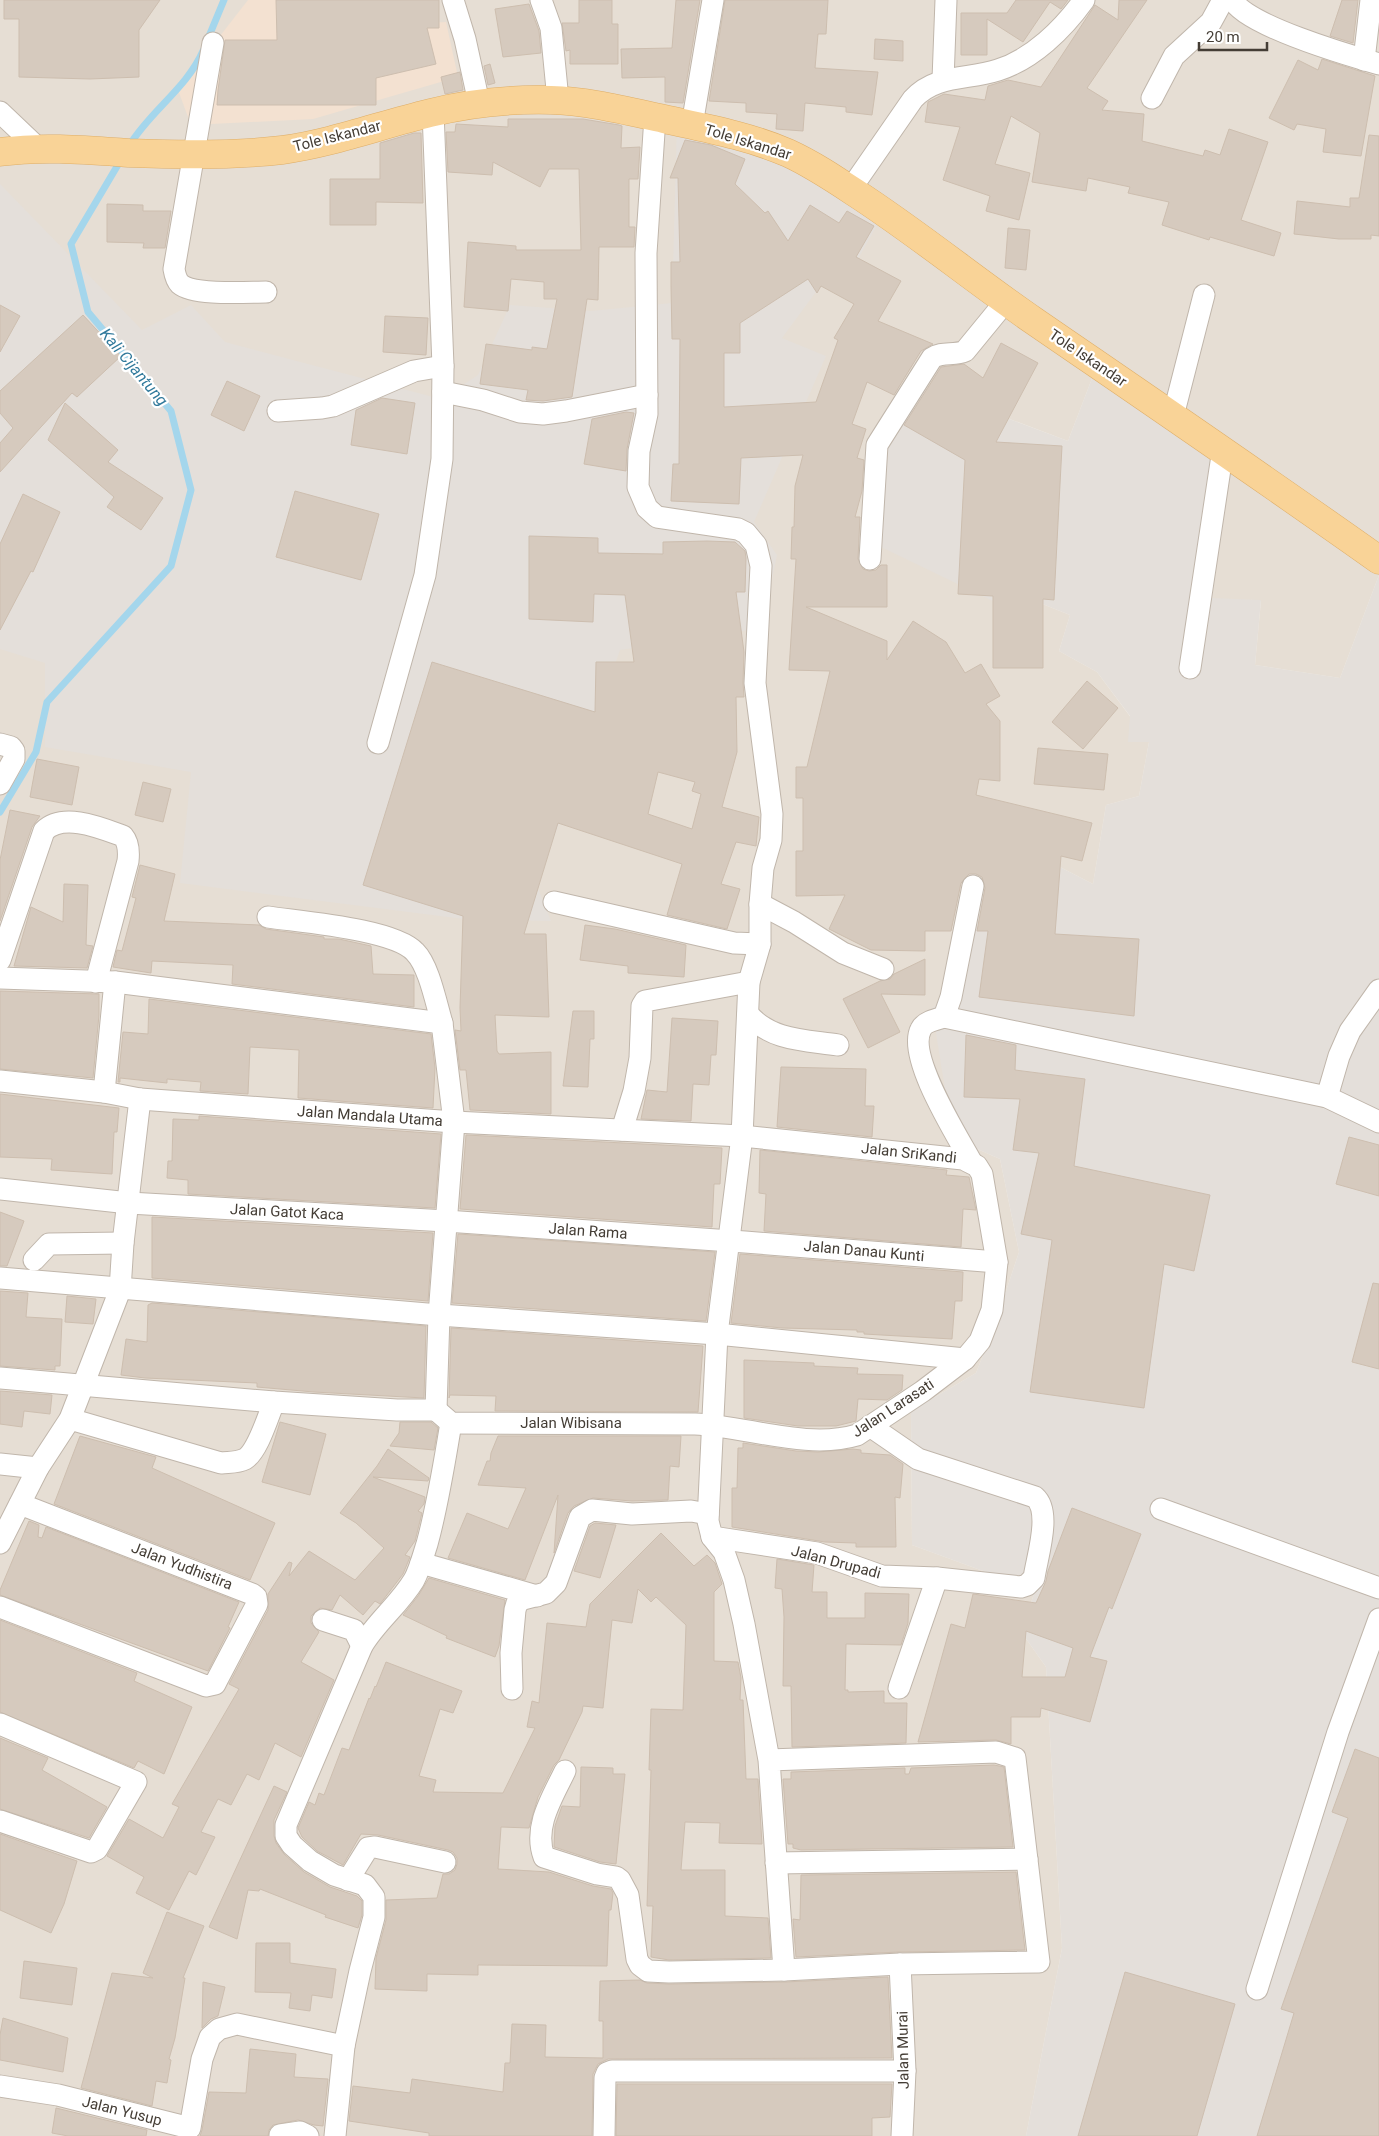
<svg xmlns="http://www.w3.org/2000/svg" width="1379" height="2136" viewBox="0 0 1379 2136" font-family="Roboto,sans-serif">
	<rect width="100%" height="100%" fill="#f2ede5"/>
	<path fill="#e6ded4" d="M0 0H1379V575L1340 678 1255 665 1261 601 1212 599 1230 458 1096 368 1068 441 917 384 1025 597 1070 615 1059 651 1097 672 1149 742 1139 796 1106 805 1093 884 1023 848 968 919V1145L1000 1159 1019 1252 994 1327 976 1373 911 1411 912 1545 1035 1590 1022 1633 1046 1667 1062 1948 1026 2136H0Z"/>
	<path fill="#f3e1d1" d="M248 0H398L397 25 446 22 458 77 313 119 191 125 178 90Z"/>
	<g fill="#e4dfda">
		<path d="M677 122 887 208 858 259 838 262 782 338 826 356 754 522 777 555 762 628 620 650 537 886 551 921 464 919 180 883 191 772 45 747V663L0 649V184L142 330 191 305 225 342 441 399 478 375 510 305 591 311 672 303Z"/>
		<path d="M1096 368 1230 458 1212 598 1261 600 1255 665 1340 678 1379 575V2136H1026L1062 1948 1046 1667 1022 1633 1035 1590 912 1545 911 1411 976 1373 994 1327 1019 1252 1000 1159 968 1145 948 1108 932 1008 962 992 968 919 960 865 1023 848 1093 884 1106 805 1139 796 1149 742H1128L1130 716 1097 672 1059 651 1070 615 1025 597 995 602 879 546 885 436 916 384 1068 441Z"/>
	</g>
	<g fill="none" stroke-linecap="round" stroke-linejoin="round">
		<g stroke="#a4d6ec" stroke-width="7">
			<path d="M207 41 224 0"/>
			<path d="M129 146C149 112 187 88 203 51"/>
			<path d="M0 812 36 752 47 702 171 566 191 490 171 411 88 312 71 244 122 158"/>
		</g>
	</g>
	<g fill="#d6cabe" stroke="#cdbeaf" fill-rule="evenodd">
		<path d="M4 0H160L139 30V77L90 79 19 77V19H4Z"/>
		<path d="M276 0H439V28H427L436 64 376 78V105H217L218 90 225 40H277Z"/>
		<path d="M579 0H612V24H618V64H570V50L566 51 562 23H579Z"/>
		<path d="M676 0H700L683 103 665 102V77L622 78 621 49 672 48Z"/>
		<path d="M725 0H828L826 34H818L815 68 878 72 872 115 846 112V107L805 103 803 131 776 129 777 114 746 112V103L709 101Z"/>
		<path d="M1016 0H1068L1061 9 1050 2 1023 42 987 19V55H961V13H1007Z"/>
		<path d="M1119 0H1147L1087 88 1108 101 1102 110 1144 114 1142 141 1203 156 1205 150 1220 155 1229 129 1268 142 1241 220 1281 233 1274 256 1210 237 1209 240 1162 225 1169 202 1128 193 1130 187 1088 178 1086 191 1032 182 1040 133 1011 116 995 164 1030 173 1019 220 986 211 990 196 943 180 960 127 925 122 928 102 944 94 985 100 988 86 1008 80 1041 87 1095 5 1118 20Z"/>
		<path d="M1342 0H1358L1353 43 1330 36Z"/>
		<path d="M529 4 539 31 541 53 503 57 495 9Z"/>
		<path d="M875 39 903 41V61L874 59Z"/>
		<path d="M1322 59 1375 76 1361 156 1323 152 1326 129 1297 124 1294 130 1269 118 1298 60 1318 70Z"/>
		<path d="M490 64 495 83 488 85 484 66Z"/>
		<path d="M460 72 463 90 445 94 441 77Z"/>
		<path d="M508 119H583L619 125 622 126 621 148 640 147 638 179H629V227H635L634 247H599L598 300 587 299 572 397 543 401 526 400 528 390 480 384 486 344 532 350V347L547 349 557 299H544V282L511 279 508 311 464 307 468 242 516 246V250H581L579 169H549L540 187 493 162 492 175 448 172 446 132H455L456 124 508 127Z"/>
		<path d="M414 133H421L423 203 376 202V225H330V179H380V143Z"/>
		<path d="M1369 135 1379 136V236L1371 235V239H1339L1294 234 1297 201 1350 207V198H1359Z"/>
		<path d="M685 140 711 145 745 159 735 184 765 213 768 211 788 241 810 205 839 223 847 211 874 226 856 257 901 281 878 321 933 344 921 351 894 395 867 382 852 424 866 429 857 458 864 460 862 491 855 517H860L858 559 863 569 869 571 876 570 881 565H887V607H806L887 641V660L913 621 946 642 965 673 981 664 1000 696 986 704 1000 721V781L979 779 976 795 1092 823 1082 861 1061 856 1055 934 1139 939 1134 1016 979 997 988 931H977L985 888 982 877 976 874H969L961 883 951 931H925V951L871 950 829 929 845 895 796 896V851H803V798H796V767H807L830 671 789 670 796 559H791L792 527H794L795 486 803 455 741 458 739 504 671 501 673 464H679L680 339H672L671 286V262H680L678 178H670ZM808 279 817 293 821 286 854 304 834 338 838 340 816 402 724 407V353H740V323Z"/>
		<path d="M107 204 143 205V211H171L165 248H143L144 243 107 242Z"/>
		<path d="M1008 228 1030 230 1026 270 1005 268Z"/>
		<path d="M0 305 20 316 0 352Z"/>
		<path d="M83 315 121 356 77 397 72 393 0 472V443L13 428 0 413V391Z"/>
		<path d="M385 316 428 318 426 355 383 352Z"/>
		<path d="M1001 343 1038 363 996 442 1062 446 1054 600 1043 599V668H993V596L958 594 965 460 904 425 941 367 964 364 983 378Z"/>
		<path d="M227 381 260 396 244 431 211 415Z"/>
		<path d="M382 398 415 403 407 454 351 445 356 410Z"/>
		<path d="M65 403 118 450 108 462 163 498 141 530 107 507 114 497 48 440Z"/>
		<path d="M626 412 634 413 627 449 626 471 584 464 592 419Z"/>
		<path d="M295 491 379 514 361 580 276 557Z"/>
		<path d="M23 494 60 512 33 572 31 571 0 630V544Z"/>
		<path d="M529 536 598 538V553L663 554V542L707 541 735 542 745 551 746 558 745 592H736L744 652 743 683 744 697H736L737 752 722 807 759 817 756 846 736 842 721 884 740 889 727 929 667 915 682 864 558 823 524 934H546L549 1017 495 1015 497 1051 499 1054 551 1052V1114L470 1110 466 1070H460L455 1030 461 1031 460 1008 463 916 363 885 432 662 595 712 596 662H634L625 595 594 594 593 622 529 619ZM658 772 695 782 692 791 701 794 692 829 648 814Z"/>
		<path d="M1087 681 1118 708 1083 749 1052 722Z"/>
		<path d="M1038 748 1108 754 1104 790 1034 784Z"/>
		<path d="M37 759 79 767 72 805 30 797Z"/>
		<path d="M143 782 171 789 163 822 135 815Z"/>
		<path d="M10 810 40 816 32 827 0 921V860Z"/>
		<path d="M140 865 175 874 164 921 259 925 266 929 324 937V939H339L371 946 373 974 414 975V1007L232 984 233 965 152 961 151 973 113 967 117 950 122 951 136 898 132 897Z"/>
		<path d="M64 884 88 885 86 945 93 946 87 968 14 966 31 907 63 922Z"/>
		<path d="M585 925 615 929 686 945 684 977 628 973V966L580 960Z"/>
		<path d="M925 959V995L881 994 900 1032 868 1048 843 999 880 981 890 979 894 974Z"/>
		<path d="M0 991 99 994V1015L93 1078 0 1069Z"/>
		<path d="M149 999 431 1034 435 1068 433 1108 298 1098 299 1050 250 1047 248 1094 200 1091 201 1082 167 1079V1083L120 1078V1082H118L123 1032 148 1034Z"/>
		<path d="M573 1011H594V1039H590L588 1087 563 1086Z"/>
		<path d="M672 1018 718 1021 716 1055H711L709 1085 693 1084 691 1121 641 1119 647 1090 667 1092Z"/>
		<path d="M966 1035 1016 1045 1015 1070 1085 1079 1074 1166 1210 1195 1194 1271 1164 1264 1144 1408 1030 1392 1052 1240 1021 1234 1039 1153 1013 1150 1020 1099 964 1097Z"/>
		<path d="M781 1067 866 1069 865 1106H874L872 1137 777 1127Z"/>
		<path d="M0 1094 119 1108 117 1132H114L112 1174 51 1170 52 1159 0 1157Z"/>
		<path d="M199 1116 441 1134 435 1208 188 1194V1180L167 1178 168 1161H172L173 1119 199 1120Z"/>
		<path d="M466 1135 722 1148 720 1184H714L712 1227 460 1209Z"/>
		<path d="M1349 1137 1379 1145V1196L1336 1184Z"/>
		<path d="M760 1150 947 1170 946 1175 969 1177 976 1210 963 1209 961 1247 764 1231 766 1194 759 1193Z"/>
		<path d="M0 1212 24 1221 7 1266H0Z"/>
		<path d="M152 1217 433 1233 428 1301 152 1278Z"/>
		<path d="M458 1234 715 1252 706 1321 452 1303Z"/>
		<path d="M740 1254 963 1272 962 1301H955L952 1339 864 1334V1332H857V1330L782 1328 731 1323Z"/>
		<path d="M1373 1283 1379 1284V1369L1352 1362Z"/>
		<path d="M0 1291 28 1293 26 1317 62 1319 60 1366H55V1370L0 1366Z"/>
		<path d="M67 1296 96 1299 93 1324 65 1322Z"/>
		<path d="M152 1303 426 1326 424 1398 314 1392 257 1387V1383L145 1378 121 1375 126 1339 147 1342 148 1305Z"/>
		<path d="M451 1328 703 1346 698 1412 495 1411 496 1396 450 1395 449 1398Z"/>
		<path d="M744 1360 814 1363V1366L858 1368 857 1374 903 1375 902 1390 887 1400 858 1399 856 1421 836 1426H798L744 1418Z"/>
		<path d="M0 1391 52 1395 50 1414 24 1411 22 1427 0 1424Z"/>
		<path d="M280 1422 326 1434 310 1495 262 1482Z"/>
		<path d="M400 1422H431L438 1428 434 1450 390 1446 399 1433Z"/>
		<path d="M80 1436 156 1457 152 1468 275 1523 250 1580 54 1504Z"/>
		<path d="M498 1436H681L679 1467 670 1466 668 1500 632 1501 593 1498 574 1506 568 1513 554 1553 558 1495 525 1580 448 1558 467 1513 508 1529 526 1488 478 1485 487 1461H490L491 1453Z"/>
		<path d="M743 1443 796 1451 818 1452 853 1449 861 1450V1453L890 1455 903 1464 900 1498 895 1497 896 1547H856V1543L825 1542 732 1527V1488H737L738 1448H743Z"/>
		<path d="M388 1449 429 1478 428 1481 373 1477 425 1497 424 1504 418 1511 422 1513 415 1541 405 1555 410 1557 403 1574 380 1604 375 1601 363 1615 340 1595 332 1610 320 1608 311 1616V1623L319 1632 301 1662 334 1680 301 1757 275 1743 259 1780 247 1774 231 1805 218 1799 201 1832 215 1837 196 1875 189 1871 169 1910 136 1893 144 1877 107 1856 129 1819 163 1838 179 1807 172 1804 239 1689 229 1684 268 1610V1594L289 1562 292 1563 289 1576 309 1551 355 1580 384 1548 356 1523 340 1513 377 1466Z"/>
		<path d="M1072 1508 1141 1534 1112 1609 1109 1607 1090 1657 1107 1661 1090 1722 1041 1708 1040 1717H1011V1744L996 1740 918 1742 951 1624 965 1628 973 1594 1036 1603 1046 1581 1048 1571ZM1026 1631 1073 1648 1065 1677H1022Z"/>
		<path d="M29 1521 39 1525 38 1537 42 1538 46 1527 239 1602 228 1627 230 1628 208 1671 0 1595V1590Z"/>
		<path d="M595 1523 616 1525 600 1578 574 1571 590 1526Z"/>
		<path d="M661 1533 694 1566 707 1555 715 1563 722 1584 714 1592V1661L738 1662 741 1678 740 1700H743L746 1779H758L762 1844 719 1843 720 1823 685 1822 681 1870H725V1916L768 1918 771 1958 669 1960 651 1957 653 1906H647L651 1770H649L651 1709 683 1710 686 1625 656 1597 651 1602 638 1589 632 1623 612 1620 603 1708 583 1706 582 1712 559 1760 554 1765 538 1797 529 1828 501 1827 498 1869 549 1872 593 1886 611 1889 613 1893 611 1910H609L607 1966 478 1965V1975L427 1974V1991L375 1989 376 1958 386 1920V1900L437 1898 443 1874H449L455 1870 457 1864V1858L453 1852 448 1850 378 1835 361 1834 343 1865 317 1851 302 1837 298 1828 309 1802 315 1805 319 1793 324 1795 342 1748 349 1750 369 1698 370 1699 375 1686 376 1687 386 1662 462 1691 453 1713 440 1709 419 1776 436 1780 433 1792 503 1793 535 1728 527 1727 532 1701 539 1703 547 1623 586 1627 590 1604Z"/>
		<path d="M777 1559 814 1565 812 1592H827V1618H865V1593L909 1594 908 1623 901 1645 846 1644 845 1690H848V1692L884 1691V1703H907L906 1743 792 1747 791 1686H783L784 1617 782 1589 775 1588Z"/>
		<path d="M429 1578 505 1600 499 1646 495 1657 446 1638 447 1636 403 1615 418 1596Z"/>
		<path d="M0 1620 137 1673 134 1681 192 1707 164 1774 138 1761 134 1768 0 1712Z"/>
		<path d="M0 1738 48 1758 42 1770 107 1807 89 1838 0 1809Z"/>
		<path d="M1355 1749 1379 1758V2136H1257L1294 2013 1281 2009 1348 1818 1332 1812Z"/>
		<path d="M994 1765 1004 1767 1013 1847 801 1850 793 1848V1844H788L783 1779H791V1772L905 1768V1774H909L911 1768Z"/>
		<path d="M581 1767 613 1768V1774H625L616 1864 600 1862 554 1847 555 1826 562 1806 580 1807Z"/>
		<path d="M274 1786 287 1792 274 1820V1836L276 1843 284 1854 304 1872 330 1887 357 1896 362 1901V1915L358 1928 325 1917 326 1915 260 1889 259 1891 248 1890 237 1939 209 1927Z"/>
		<path d="M0 1834 77 1861 64 1904 51 1933 0 1910Z"/>
		<path d="M1016 1872 1025 1950 899 1952 796 1957 793 1919 800 1920 801 1875Z"/>
		<path d="M167 1912 204 1926 183 1978H185L175 2038 169 2059 171 2060 167 2083 156 2081 152 2106 81 2088 112 1973 153 1978 143 1973Z"/>
		<path d="M256 1943H290V1963L336 1969 332 1998 312 1995 310 2011 289 2008 291 1993 255 1992Z"/>
		<path d="M24 1961 77 1968 72 2005 20 1998Z"/>
		<path d="M1125 1972 1235 2004 1197 2136H1078Z"/>
		<path d="M888 1977 892 2058 608 2059 598 2064 593 2074 592 2136H429V2133L349 2121 353 2086 410 2093 412 2079 503 2092 505 2063H510L512 2024 546 2025 545 2057 603 2058V2021H599L600 1981 640 1980 647 1983 669 1984 785 1982Z"/>
		<path d="M203 1982 225 1987 218 2016 211 2019 202 2028Z"/>
		<path d="M3 2018 68 2038 63 2072 0 2060V2035Z"/>
		<path d="M250 2049 296 2054 294 2077 328 2079 323 2126 314 2125 298 2120 273 2125 269 2130 268 2136H200L202 2130 209 2092 246 2093Z"/>
		<path d="M617 2084H892L890 2117 872 2118V2136H616Z"/>
		<path d="M56 2108 147 2130 146 2136H68L52 2133Z"/>
	</g>
	<g fill="none" stroke-linecap="round" stroke-linejoin="round">
		<defs>
			<g id="minor">
				<path d="M453 0 465 39 479 103"/>
				<path d="M541 0 551 28 558 100"/>
				<path d="M1233 0C1244 25 1351 56 1379 64"/>
				<path d="M213 43 174 269C175 275 176 280 180 284 194 296 247 292 266 292"/>
				<path d="M1364 60 1371 0"/>
				<path d="M943 80 946 0"/>
				<path d="M1152 98 1174 56 1211 22 1223 0"/>
				<path d="M0 112 40 150"/>
				<path d="M655 117 646 253 647 414 639 451 638 487 647 508 657 517 738 529 746 533 756 545 761 566 755 683 772 814 771 840 763 868 760 904V944L749 982 742 1136 717 1334 708 1521 712 1537 724 1552 734 1580 744 1624 769 1760 784 1970 900 1964 1039 1962 1015 1758 996 1752 769 1760"/>
				<path d="M692 125 713 0"/>
				<path d="M850 190 913 99C936 74 968 80 998 70 1033 59 1063 29 1084 0"/>
				<path d="M443 392 483 400 520 412 543 414 566 411 647 395"/>
				<path d="M278 411 322 408 333 406 414 371 443 366"/>
				<path d="M1173 416 1204 295"/>
				<path d="M870 559 877 445 932 358C942 351 954 356 965 351L1006 301"/>
				<path d="M1190 668 1223 449"/>
				<path d="M378 743 425 575 442 459 443 366 433 112"/>
				<path d="M0 744 11 747 14 751V759L0 784"/>
				<path d="M554 902 734 943 760 944"/>
				<path d="M760 904 794 922 843 953 883 969"/>
				<path d="M268 917C301 922 394 929 415 952 429 966 436 1003 442 1023"/>
				<path d="M0 960 44 831C63 812 101 828 123 836 129 843 129 852 128 861L96 982"/>
				<path d="M0 978 115 982 442 1023 454 1122 439 1315 436 1410"/>
				<path d="M748 1014C771 1041 805 1040 838 1045"/>
				<path d="M944 1017 1327 1097 1379 1122"/>
				<path d="M0 1081 104 1092 140 1099 454 1122 742 1136 963 1159 977 1166 982 1174 997 1262 992 1310 980 1341 965 1359 923 1391 857 1435C807 1450 746 1426 695 1424L451 1423 436 1410"/>
				<path d="M104 1092 115 982"/>
				<path d="M1327 1097 1339 1056 1350 1031 1379 990"/>
				<path d="M622 1130 634 1091 640 1058 642 1006 645 1001 749 982"/>
				<path d="M972 1163C958 1137 906 1056 921 1029 924 1022 937 1019 944 1017L951 997 973 886"/>
				<path d="M0 1189 129 1203 446 1221 745 1242 997 1262"/>
				<path d="M34 1260 49 1244 123 1243"/>
				<path d="M0 1278 439 1315 717 1334 965 1359"/>
				<path d="M0 1378 274 1402 397 1410H436"/>
				<path d="M70 1419 221 1463C229 1462 237 1463 245 1459 258 1451 268 1416 274 1402"/>
				<path d="M0 1464 38 1468"/>
				<path d="M1161 1509 1379 1588"/>
				<path d="M712 1537 817 1553 882 1576 937 1578 1021 1587 1027 1585 1034 1578C1037 1557 1052 1512 1035 1497L918 1459 870 1426"/>
				<path d="M0 1543 38 1468 70 1419 120 1290 123 1243 140 1099"/>
				<path d="M421 1563 537 1596"/>
				<path d="M0 1607 206 1686 215 1684 217 1680 257 1604 256 1597 252 1594 20 1504"/>
				<path d="M323 1620 354 1630 362 1646"/>
				<path d="M899 1688 937 1578"/>
				<path d="M512 1689 511 1653 515 1610 517 1603 523 1599 546 1593 556 1583 580 1517 592 1510 632 1514 691 1511 708 1514"/>
				<path d="M0 1724 136 1782 97 1849 91 1852 0 1821"/>
				<path d="M565 1771C552 1798 533 1827 544 1857L597 1874 616 1877 620 1880 628 1895 637 1959 640 1965 648 1971 669 1972 784 1970"/>
				<path d="M776 1863 1027 1859"/>
				<path d="M348 1880 368 1848 375 1847 445 1862"/>
				<path d="M900 1964 905 2071 902 2136"/>
				<path d="M1257 1989 1338 1732 1379 1619"/>
				<path d="M0 2086 58 2095 190 2128 202 2059 210 2037 219 2029 237 2024 344 2046"/>
				<path d="M280 2135 300 2132 308 2136"/>
				<path d="M335 2136 344 2046 360 1971 374 1917V1897L365 1885 334 1875 310 1861 292 1845 286 1836V1825L362 1646C376 1622 399 1605 414 1580 420 1569 423 1556 427 1544 438 1504 444 1464 451 1423"/>
				<path d="M604 2136 605 2078 607 2073 612 2071H905"/>
			</g>
			<path id="major" d="M0 152C42 146 87 150 129 153 180 155 232 156 282 150 333 143 380 125 430 113 469 103 510 99 551 100 588 101 627 111 664 119 705 128 749 136 788 153 812 164 833 178 854 192 916 232 973 279 1034 321 1149 400 1265 479 1379 560"/>
		</defs>
		<use href="#minor" stroke="#c0b6ab" stroke-width="23"/>
		<use href="#major" stroke="#deae68" stroke-width="29"/>
		<use href="#minor" stroke="#fff" stroke-width="21"/>
		<use href="#major" stroke="#f9d397" stroke-width="28"/>
	</g>
	<g text-anchor="middle" dominant-baseline="central" stroke-width="4.5" stroke-linejoin="round" paint-order="stroke">
		<g font-size="15" fill="#443d35" stroke="#fff">
			<text transform="translate(337 136) rotate(-14)">Tole Iskandar</text>
			<text transform="translate(748 142) rotate(17)">Tole Iskandar</text>
			<text transform="translate(1088 358) rotate(34)">Tole Iskandar</text>
			<text transform="translate(370 1116) rotate(4)">Jalan Mandala Utama</text>
			<text transform="translate(909 1153) rotate(6)">Jalan SriKandi</text>
			<text transform="translate(287 1212) rotate(3)">Jalan Gatot Kaca</text>
			<text transform="translate(588 1231) rotate(4)">Jalan Rama</text>
			<text transform="translate(864 1251) rotate(5)">Jalan Danau Kunti</text>
			<text transform="translate(893 1408) rotate(-33)">Jalan Larasati</text>
			<text x="571" y="1423">Jalan Wibisana</text>
			<text transform="translate(836 1562) rotate(15)">Jalan Drupadi</text>
			<text transform="translate(182 1566) rotate(21)">Jalan Yudhistira</text>
			<text transform="translate(903 2050) rotate(-91)">Jalan Murai</text>
			<text transform="translate(122 2111) rotate(14)">Jalan Yusup</text>
		</g>
		<g font-size="16" font-style="italic" fill="#30799b" stroke="#fff">
			<text transform="translate(134 367) rotate(50)">Kali Cijantung</text>
		</g>
	</g>
	<path d="M1199 42v8h68v-8" fill="none" stroke="#443d35" stroke-width="2.5"/>
	<text x="1206" y="42" font-size="15" fill="#443d35" stroke="#ffffff" stroke-width="4" paint-order="stroke">20 m</text>
</svg>
